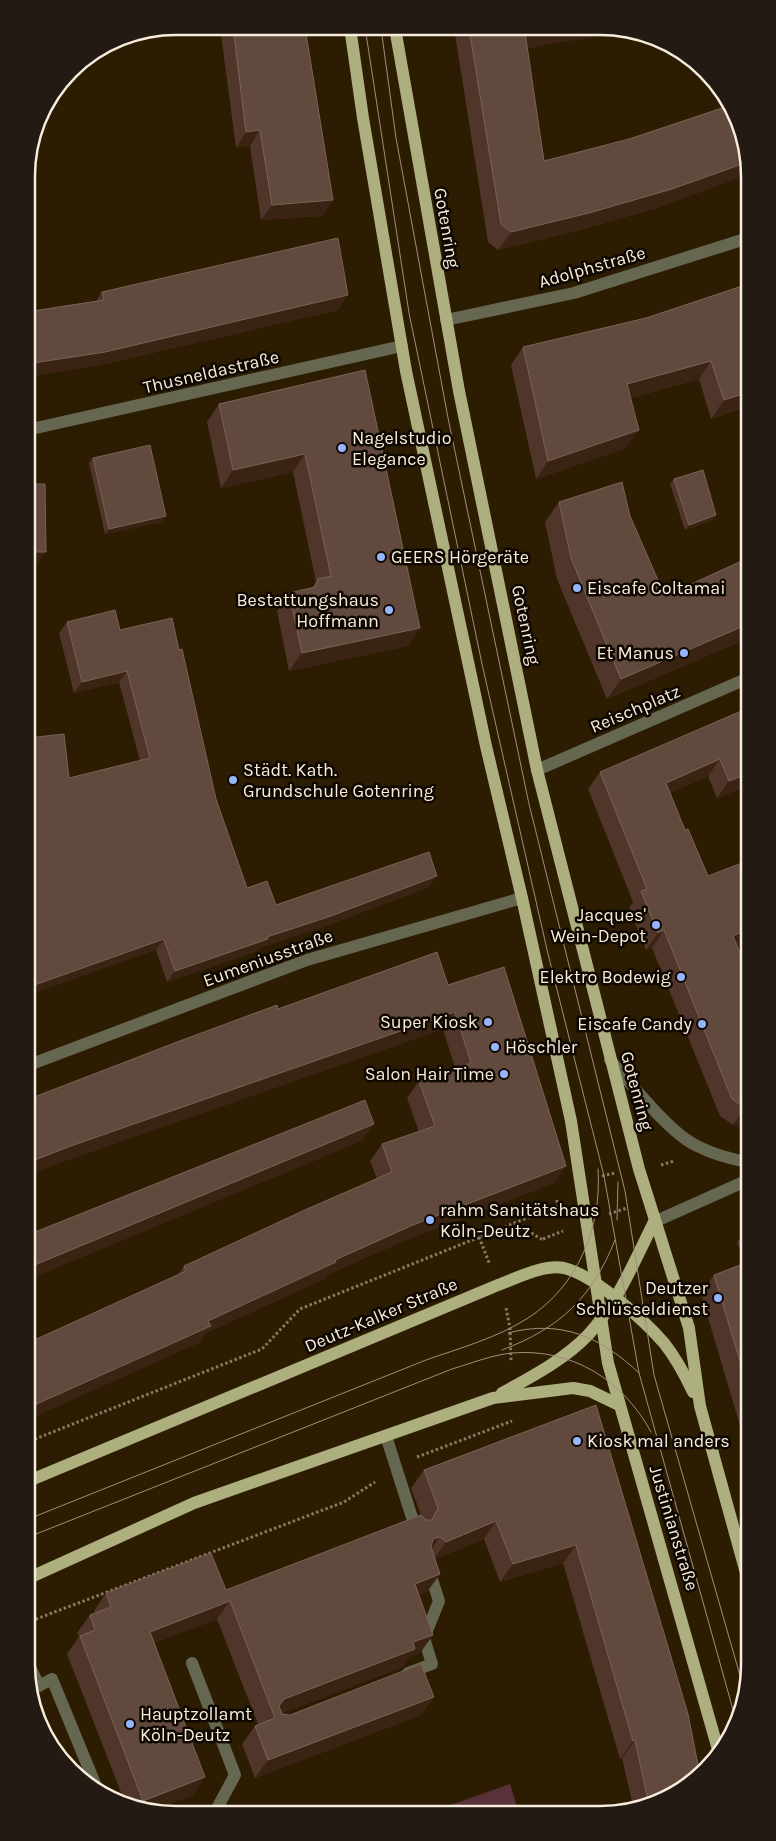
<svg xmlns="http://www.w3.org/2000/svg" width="776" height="1841" viewBox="0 0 776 1841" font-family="Karla,sans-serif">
	<rect width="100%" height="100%" fill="#2c1c02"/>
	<path fill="#593239" d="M510 1784 518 1810 443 1811 442 1808Z"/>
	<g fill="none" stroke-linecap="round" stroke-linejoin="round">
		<g stroke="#877a64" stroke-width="3" stroke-dasharray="2.5 2.5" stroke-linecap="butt">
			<path d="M661 1165 674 1161"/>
			<path d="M602 1176 615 1173"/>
			<path d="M609 1214 627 1208"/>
			<path d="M514 1223 543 1240"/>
			<path d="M479 1237 490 1265"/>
			<path d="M543 1239 563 1231"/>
			<path d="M506 1308 510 1328 511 1361"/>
			<path d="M30 1441 262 1349 300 1309 557 1206V1200"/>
			<path d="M417 1457 512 1421"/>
			<path d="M31 1621 344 1502 375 1482"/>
		</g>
		<g stroke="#666750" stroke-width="12">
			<path d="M446 320 574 293 745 239"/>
			<path d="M27 430 402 346"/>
			<path d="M537 770 746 679"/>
			<path d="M610 1060C632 1084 669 1133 697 1146 713 1154 730 1159 748 1162"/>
			<path d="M29 1065 307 960 522 898"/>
			<path d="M654 1222 748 1180"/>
			<path d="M386 1436 416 1530"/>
			<path d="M192 1663 235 1775 215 1812"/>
			<path d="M31 1669 39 1686"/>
			<path d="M408 1673 432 1664 424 1638 439 1601 428 1567"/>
			<path d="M31 1690 52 1679 96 1786"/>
		</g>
		<g stroke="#adb07e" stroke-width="12">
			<path d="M350 27 363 118 406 371 486 746 522 898 571 1121 608 1363 719 1753"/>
			<path d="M395 28 459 391 537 770 639 1169 689 1328 700 1406 749 1584"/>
			<path d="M502 1393C531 1377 564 1360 588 1335 617 1304 635 1260 654 1222"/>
			<path d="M31 1480 498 1285C517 1278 544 1264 564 1268 594 1275 644 1320 664 1343 676 1358 685 1375 693 1392"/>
			<path d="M31 1577 194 1503 493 1398 573 1388 590 1391 619 1405"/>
		</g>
		<g stroke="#9d8f7b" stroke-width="1">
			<path d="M365 27 409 313 482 664 548 954 604 1176 639 1373 737 1724"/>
			<path d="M381 28 396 138 448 418 529 804 625 1191 654 1375 745 1693"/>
			<path d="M617 1220 618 1182"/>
			<path d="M508 1333C561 1319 601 1337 639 1373"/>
			<path d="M502 1350C560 1328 592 1298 615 1240"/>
			<path d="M31 1518 426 1360C460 1348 497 1338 528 1318 578 1286 602 1227 598 1169"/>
			<path d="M31 1536 452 1369C472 1363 492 1355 512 1353 572 1348 623 1380 651 1432"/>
		</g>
	</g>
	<g fill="#50352a">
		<path d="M220 27H305L333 200 322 216 261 220 250 146 236 148Z"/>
		<path d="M454 28 629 29 527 48 544 161 660 207 576 231 498 250 488 242Z"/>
		<path d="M745 285 746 407 711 419 699 379 630 398 626 448 536 479 511 365 523 347 646 318Z"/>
		<path d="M102 292 338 310 95 366 33 311 96 301Z"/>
		<path d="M365 370 420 628 408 646 289 671 277 611 289 593 312 588 316 582 293 472 221 488 207 422 219 404Z"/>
		<path d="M93 458 162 522 105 534 89 463Z"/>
		<path d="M674 479 716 515 713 520 685 530 670 484Z"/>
		<path d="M559 502 630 516 665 596 746 559V639L607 699 557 579 545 522Z"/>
		<path d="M67 622 120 630 216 799 247 888 276 905 429 887 323 927 262 947 260 950 167 982 156 950 69 778 140 761 119 682 74 693 59 633Z"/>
		<path d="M746 709 747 786 717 798 708 776 670 793 685 830 738 946 748 1128H743L733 1125 720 1116 652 948 646 950 629 908 633 902 588 789 600 772Z"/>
		<path d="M448 985 566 1166 554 1183 401 1242 327 1275 324 1279 206 1333 199 1343 178 1275 184 1266 377 1179 370 1161 382 1144 419 1132 407 1098 419 1081 455 1068 443 1029 56 1164 30 1175 29 1099 278 1009Z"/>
		<path d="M748 1227 749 1456 701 1294 714 1275 745 1263 737 1242Z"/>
		<path d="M596 1405 683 1790 638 1810H634L622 1758 620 1759 563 1563 500 1582 484 1539 435 1559 440 1574 427 1592 419 1595 433 1635 420 1653 409 1657 403 1667 282 1713 290 1715 434 1697 421 1715 255 1778 242 1744 255 1726 258 1724 217 1619 154 1643 193 1795 147 1812 124 1800 67 1654 79 1637 77 1633 90 1615 95 1613 94 1611 106 1593 226 1590 421 1515 411 1488 424 1470Z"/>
	</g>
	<g fill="#3a2312">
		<path d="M547 29H629L633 31 512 50 525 32Z"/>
		<path d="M260 130 250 146 236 148 246 132Z"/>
		<path d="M745 163V176L660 207 576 231 498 250 511 232Z"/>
		<path d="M333 200 322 216 261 220 272 205Z"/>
		<path d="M348 295 338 310 95 366 27 377V364Z"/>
		<path d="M711 361 699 379 614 402 627 384Z"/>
		<path d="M746 393V407L711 419 724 400Z"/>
		<path d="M639 430 626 448 536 479 548 461Z"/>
		<path d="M305 454 293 472 221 488 233 470Z"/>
		<path d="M716 515 713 520 685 530 689 525Z"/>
		<path d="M166 516 162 522 105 534 109 529Z"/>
		<path d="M28 552H46L35 567H28Z"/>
		<path d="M746 625V639L607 699 621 679Z"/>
		<path d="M420 628 408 646 289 671 302 653Z"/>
		<path d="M127 671 119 682 74 693 82 682Z"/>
		<path d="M720 759 708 776 654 800 666 783Z"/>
		<path d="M747 774V786L717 798 729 781Z"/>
		<path d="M437 876 429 887 323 927 262 947 260 950 167 982 175 971 267 937Z"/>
		<path d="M664 930 652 948 646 950 658 933Z"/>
		<path d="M747 930V942L721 953 733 936Z"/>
		<path d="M164 939 156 950 29 995V987Z"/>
		<path d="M455 1012 443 1029 56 1164 30 1175V1162L68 1147Z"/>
		<path d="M745 1108 748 1109V1128H743L733 1125Z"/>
		<path d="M374 1124 362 1141 30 1279V1267Z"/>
		<path d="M566 1166 554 1183 401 1242 327 1275 324 1279 206 1333 199 1343 30 1419V1407L335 1260 413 1225Z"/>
		<path d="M496 1521 484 1539 433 1560 446 1542Z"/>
		<path d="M440 1537 427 1555 433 1539Z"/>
		<path d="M576 1545 563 1563 500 1582 513 1564Z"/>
		<path d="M440 1574 427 1592 402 1602 415 1584Z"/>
		<path d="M230 1601 217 1619 137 1650 150 1632Z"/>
		<path d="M433 1635 420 1653 409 1657 403 1667 275 1716 274 1713 284 1699 413 1642Z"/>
		<path d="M434 1697 421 1715 255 1778 268 1760Z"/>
		<path d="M635 1740 622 1758 620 1759 633 1741Z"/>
		<path d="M205 1777 193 1795 148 1812 138 1808 143 1801Z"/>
	</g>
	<g fill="#62493d" stroke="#796256">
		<path d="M233 27H305L333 200 272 205 260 130 246 132Z"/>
		<path d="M469 28 547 29 525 32 544 161 629 139 731 105 745 138V163L672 189 589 213 511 232 501 224Z"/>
		<path d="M338 238 348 295 105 352 27 364V271L33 311 104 300 102 292Z"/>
		<path d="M745 285 746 393 724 400 711 361 627 384 639 430 548 461 523 347 646 318Z"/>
		<path d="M365 370 420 628 302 653 289 593 315 587 318 579 331 576 305 454 233 470 219 404Z"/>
		<path d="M150 445 166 516 109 529 93 458Z"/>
		<path d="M703 470 716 515 689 525 674 479Z"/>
		<path d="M622 482 630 516 665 596 746 559V625L621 679 571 558 559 502Z"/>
		<path d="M28 484H45L46 552H28Z"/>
		<path d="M115 610 120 630 172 618 179 650 182 649 216 799 247 888 267 881 276 905 429 852 437 876 331 916 267 937 268 939 175 971 164 939 29 987 28 738 64 734 69 778 150 758 127 671 82 682 67 622Z"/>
		<path d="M746 709 747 774 729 781 720 759 666 783 685 830 688 829 708 876 747 861V930L733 936 747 969 748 1109 745 1108 732 1099 664 930 658 933 641 891 647 889 600 772Z"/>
		<path d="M437 952 448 985 504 967 566 1166 413 1225 335 1260 336 1262 208 1321 211 1326 30 1407V1342L186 1271 184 1266 307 1209 392 1172 382 1144 435 1126 419 1081 471 1063 455 1012 68 1147 30 1162 29 1099 177 1042 277 1005 278 1009Z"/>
		<path d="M365 1100 374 1124 30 1267V1234Z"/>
		<path d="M748 1262 749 1391 714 1275Z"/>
		<path d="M596 1405 688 1714 700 1775 683 1790 649 1805 635 1740 633 1741 576 1545 513 1564 496 1521 446 1542 440 1537 433 1539 431 1547 440 1574 415 1584 433 1635 413 1642 415 1649 284 1699 279 1706 282 1714 290 1715 421 1664 434 1697 268 1760 255 1726 275 1718 230 1601 150 1632 205 1777 143 1801 80 1636 95 1630 90 1615 111 1607 106 1593 211 1553 226 1590 421 1515 426 1520H432L438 1508 424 1470Z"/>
	</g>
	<g fill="#95b6fd" stroke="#0f0801" stroke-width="2">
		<circle cx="342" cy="448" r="5"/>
		<circle cx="381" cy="557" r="5"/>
		<circle cx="577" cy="588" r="5"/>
		<circle cx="389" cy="610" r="5"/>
		<circle cx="684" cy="653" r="5"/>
		<circle cx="233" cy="780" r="5"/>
		<circle cx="656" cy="925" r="5"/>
		<circle cx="681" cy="977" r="5"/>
		<circle cx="488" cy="1022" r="5"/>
		<circle cx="702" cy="1024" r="5"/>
		<circle cx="495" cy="1047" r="5"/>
		<circle cx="504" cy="1074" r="5"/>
		<circle cx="430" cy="1220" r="5"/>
		<circle cx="718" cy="1298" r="5"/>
		<circle cx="577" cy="1441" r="5"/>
		<circle cx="130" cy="1724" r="5"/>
	</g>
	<g text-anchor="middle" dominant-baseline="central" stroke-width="5" stroke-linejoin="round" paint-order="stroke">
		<g font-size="18" fill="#f8eddd" stroke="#0f0801">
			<text transform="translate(447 228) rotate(80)">Gotenring</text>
			<text transform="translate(592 267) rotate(-16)">Adolphstraße</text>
			<text transform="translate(211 372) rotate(-13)">Thusneldastraße</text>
			<text transform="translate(526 625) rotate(78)">Gotenring</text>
			<text transform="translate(635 709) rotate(-23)">Reischplatz</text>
			<text transform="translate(268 958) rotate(-20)">Eumeniusstraße</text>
			<text transform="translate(637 1091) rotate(75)">Gotenring</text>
			<text transform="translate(381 1315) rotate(-23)">Deutz-Kalker Straße</text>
			<text transform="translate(674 1528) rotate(73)">Justinianstraße</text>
		</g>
		<g font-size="18" fill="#f8eddd" stroke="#0f0801" text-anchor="start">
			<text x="352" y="438">Nagelstudio<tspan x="352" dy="21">Elegance</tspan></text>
			<text x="391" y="557">GEERS Hörgeräte</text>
			<text x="587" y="588">Eiscafe Coltamai</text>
			<text x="379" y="600" text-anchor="end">Bestattungshaus<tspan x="379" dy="21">Hoffmann</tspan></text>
			<text x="674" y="653" text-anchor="end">Et Manus</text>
			<text x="243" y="770">Städt. Kath.<tspan x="243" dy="21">Grundschule Gotenring</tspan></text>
			<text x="646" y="915" text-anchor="end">Jacques'<tspan x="646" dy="21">Wein-Depot</tspan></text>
			<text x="671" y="977" text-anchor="end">Elektro Bodewig</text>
			<text x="478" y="1022" text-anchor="end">Super Kiosk</text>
			<text x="692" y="1024" text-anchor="end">Eiscafe Candy</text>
			<text x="505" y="1047">Höschler</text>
			<text x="494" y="1074" text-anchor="end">Salon Hair Time</text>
			<text x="440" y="1210">rahm Sanitätshaus<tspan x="440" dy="21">Köln-Deutz</tspan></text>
			<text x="708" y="1288" text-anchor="end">Deutzer<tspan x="708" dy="21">Schlüsseldienst</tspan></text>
			<text x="587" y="1441">Kiosk mal anders</text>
			<text x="140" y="1714">Hauptzollamt<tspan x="140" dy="21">Köln-Deutz</tspan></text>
		</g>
	</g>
	<path d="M0 0H776V1841H0ZM176 35H600A141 141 0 0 1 741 176V1665A141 141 0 0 1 600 1806H176A141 141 0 0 1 35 1665V176A141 141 0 0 1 176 35Z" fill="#221a13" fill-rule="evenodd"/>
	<path fill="none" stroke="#f8eddd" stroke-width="2.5" d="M176 35H600A141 141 0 0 1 741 176V1665A141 141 0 0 1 600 1806H176A141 141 0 0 1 35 1665V176A141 141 0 0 1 176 35Z"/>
</svg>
